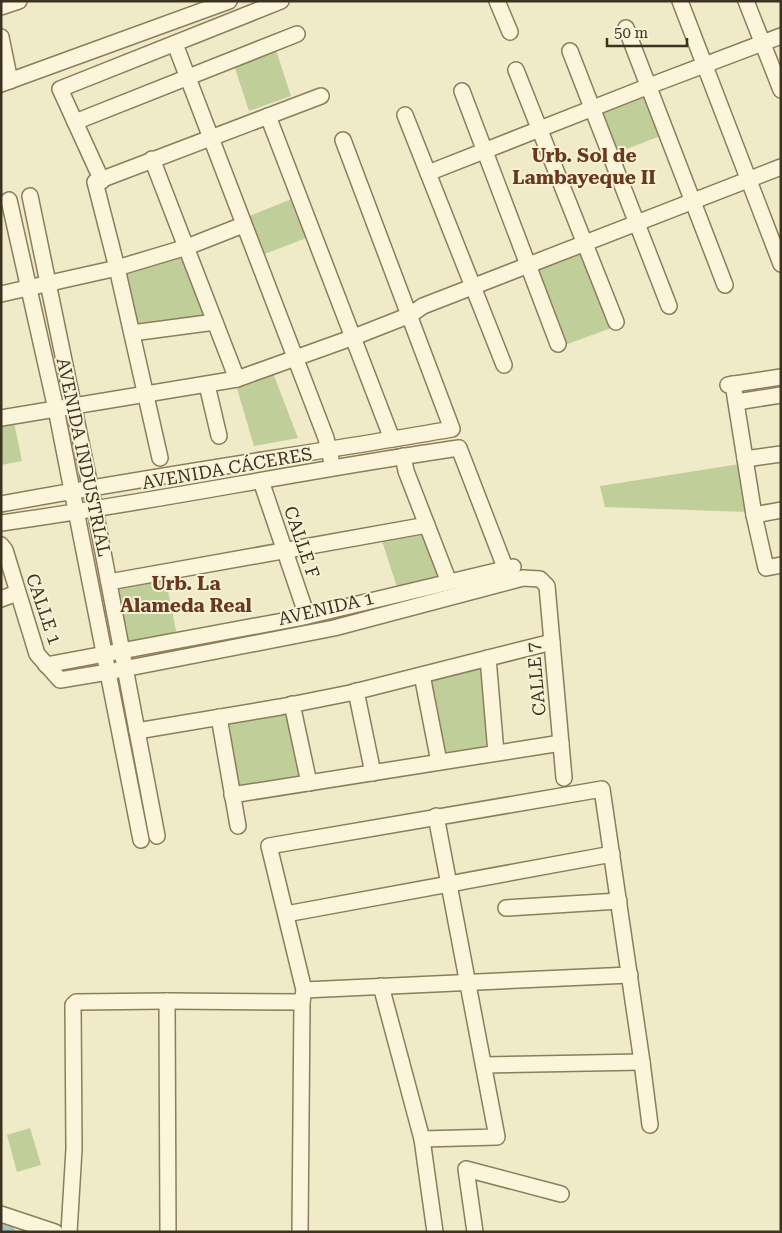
<svg xmlns="http://www.w3.org/2000/svg" width="782" height="1233" viewBox="0 0 782 1233" font-family="'Roboto Serif',serif">
	<rect width="100%" height="100%" fill="#efeac7"/>
	<g fill="#c0ce9a">
		<path d="M275 47 291 96 249 111 233 62Z"/>
		<path d="M646 91 663 135 616 153 599 109Z"/>
		<path d="M294 198 309 237 262 255 247 217Z"/>
		<path d="M583 252 611 328 565 345 534 269Z"/>
		<path d="M184 255 209 318 136 329 123 273Z"/>
		<path d="M273 373 298 438 254 446 236 385Z"/>
		<path d="M14 422 22 461 1 465V424Z"/>
		<path d="M740 464 747 512 605 507 600 486Z"/>
		<path d="M425 531 444 581 399 593 381 538Z"/>
		<path d="M165 576 177 636 124 645 113 587Z"/>
		<path d="M483 663 491 749 443 757 427 677Z"/>
		<path d="M288 711 301 780 239 789 229 720Z"/>
		<path d="M30 1128 41 1165 17 1172 7 1135Z"/>
	</g>
	<g fill="none" stroke-linecap="round" stroke-linejoin="round">
		<path stroke="#a8c3bf" stroke-width="11" d="M1 1229 10 1232"/>
		<defs>
			<g id="minor">
				<path d="M497 1 510 32"/>
				<path d="M680 1 781 264"/>
				<path d="M746 1 781 90"/>
				<path d="M1 7 19 1"/>
				<path d="M626 28 725 285"/>
				<path d="M1 37 10 81"/>
				<path d="M175 44 326 438 331 459"/>
				<path d="M570 51 669 306"/>
				<path d="M516 70 616 322"/>
				<path d="M1 84 229 1"/>
				<path d="M462 91 558 344"/>
				<path d="M405 115 504 365"/>
				<path d="M268 116 392 439"/>
				<path d="M75 122 297 34"/>
				<path d="M152 159 237 379"/>
				<path d="M428 173 649 86 781 36"/>
				<path d="M102 181 60 89 281 1"/>
				<path d="M30 196 95 510 157 836"/>
				<path d="M9 200 56 409 141 840"/>
				<path d="M1 294 117 268 187 247 243 225"/>
				<path d="M132 333 215 322"/>
				<path d="M733 384 754 515 766 568 781 565"/>
				<path d="M207 385 219 436"/>
				<path d="M728 385 781 377"/>
				<path d="M737 402 781 395"/>
				<path d="M1 418 237 379 354 337 410 315 423 306 781 167"/>
				<path d="M403 456 406 471 447 577"/>
				<path d="M160 458 117 268 95 182 321 96"/>
				<path d="M745 459 781 454"/>
				<path d="M261 481 307 616"/>
				<path d="M1 504C151 476 302 455 452 429L343 140"/>
				<path d="M754 515 781 510"/>
				<path d="M1 523C154 502 306 470 459 448L503 562"/>
				<path d="M1 545 5 550 37 654 60 680 108 672 334 628 523 578 540 579 547 586 564 778"/>
				<path d="M109 582 427 525"/>
				<path d="M1 599 17 593"/>
				<path d="M488 658 496 753"/>
				<path d="M46 665 299 618 513 567"/>
				<path d="M422 675 439 762"/>
				<path d="M356 691 373 773"/>
				<path d="M292 704 309 783"/>
				<path d="M219 717 238 826"/>
				<path d="M137 731 280 707 350 693 552 642"/>
				<path d="M232 795 561 743"/>
				<path d="M506 908 619 901"/>
				<path d="M286 914 612 854"/>
				<path d="M381 986 422 1139 435 1232"/>
				<path d="M304 990 630 975"/>
				<path d="M167 1001 168 1232"/>
				<path d="M484 1065 642 1062"/>
				<path d="M422 1139 497 1137 436 816"/>
				<path d="M1 1214 55 1232"/>
				<path d="M69 1232 74 1149 73 1005 76 1002 167 1001 302 1002"/>
				<path d="M300 1232 302 1002 304 990 269 846 602 789 642 1062 650 1125"/>
				<path d="M475 1232 466 1169 561 1194"/>
			</g>
		</defs>
		<use href="#minor" stroke="#8c7d5b" stroke-width="18"/>
		<use href="#minor" stroke="#faf5db" stroke-width="15"/>
	</g>
	<g text-anchor="middle" dominant-baseline="central" stroke-width="4" stroke-linejoin="round" paint-order="stroke">
		<g font-size="18" fill="#3c3220" stroke="#f7f2d7">
			<text transform="translate(84 457) rotate(78)">AVENIDA INDUSTRIAL</text>
			<text transform="translate(227 468) rotate(-10)">AVENIDA CÁCERES</text>
			<text transform="translate(302 542) rotate(71)">CALLE F</text>
			<text transform="translate(326 608) rotate(-13)">AVENIDA 1</text>
			<text transform="translate(44 609) rotate(71)">CALLE 1</text>
			<text transform="translate(536 679) rotate(-95)">CALLE 7</text>
		</g>
		<g font-size="19" font-weight="bold" fill="#69391e" stroke="#f7f2d7">
			<text x="584" y="155">Urb. Sol de<tspan x="584" dy="22">Lambayeque II</tspan></text>
			<text x="186" y="583">Urb. La<tspan x="186" dy="22">Alameda Real</tspan></text>
		</g>
	</g>
	<rect width="782" height="1233" fill="none" stroke="#3c3220" stroke-width="5"/>
	<path d="M607 38v8h80v-8" fill="none" stroke="#3c3220" stroke-width="2.5"/>
	<text x="614" y="38" font-size="15" fill="#3c3220" stroke="#f7f2d7" stroke-width="4" paint-order="stroke">50 m</text>
</svg>
